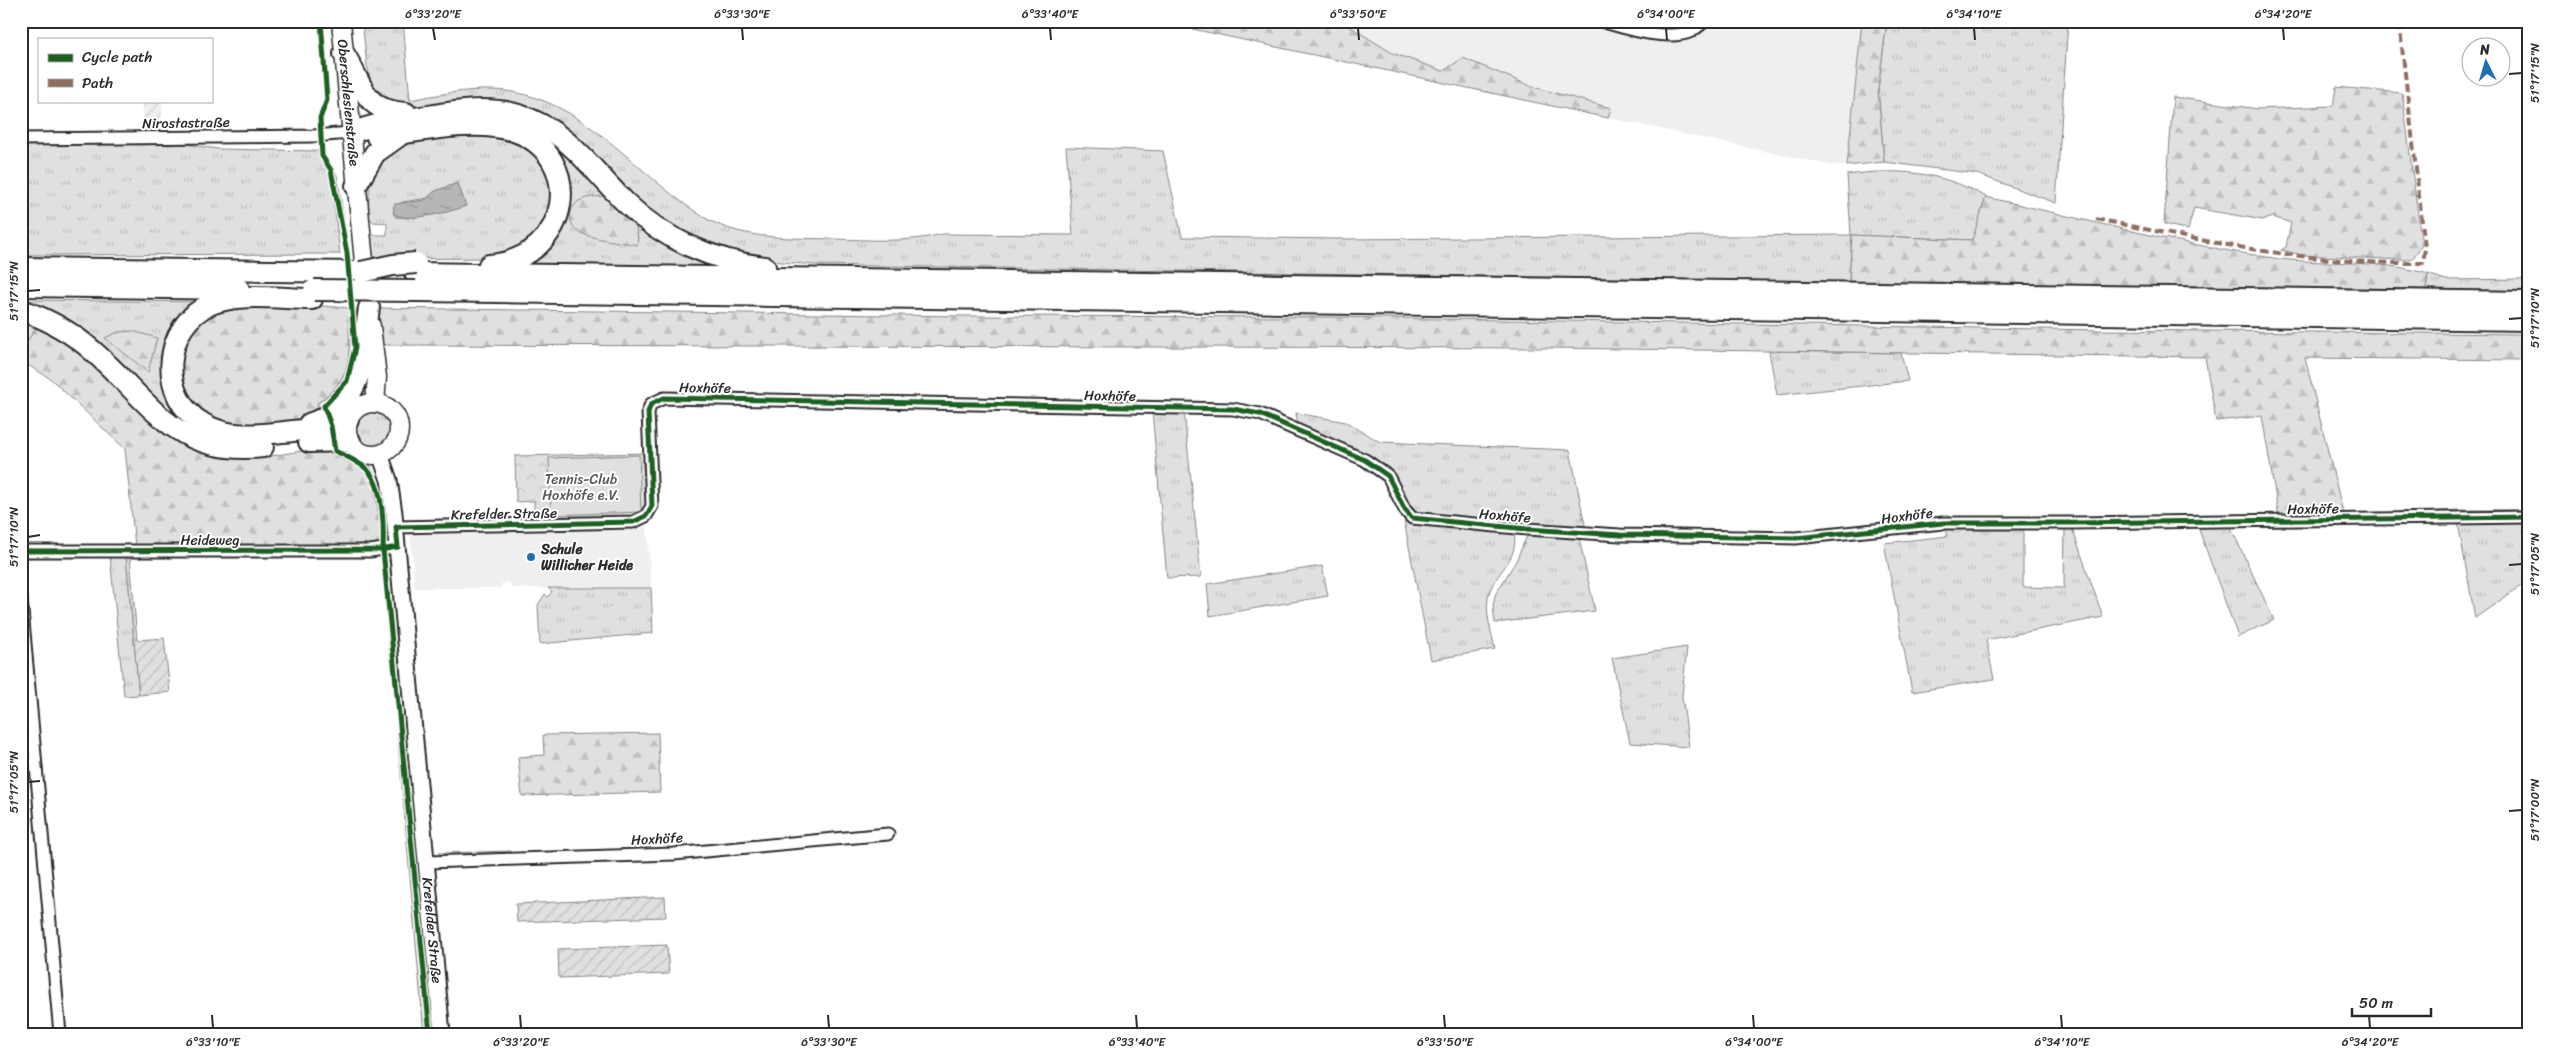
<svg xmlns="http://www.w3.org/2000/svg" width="2549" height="1055" viewBox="0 0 2549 1055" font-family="Sriracha,sans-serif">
	<defs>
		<pattern id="industrial-furrows" width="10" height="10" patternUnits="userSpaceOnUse" patternTransform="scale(1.25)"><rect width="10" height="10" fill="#efefef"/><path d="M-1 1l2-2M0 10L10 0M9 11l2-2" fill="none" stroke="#cdcdcd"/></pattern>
		<pattern id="grass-tufts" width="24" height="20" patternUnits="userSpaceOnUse" patternTransform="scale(1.25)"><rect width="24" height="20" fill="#e0e0e0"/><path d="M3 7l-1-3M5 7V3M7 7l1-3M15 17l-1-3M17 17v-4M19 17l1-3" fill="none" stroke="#c0c0c0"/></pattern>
		<pattern id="forest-firs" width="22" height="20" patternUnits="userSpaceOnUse" patternTransform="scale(1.25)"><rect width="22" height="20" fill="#e0e0e0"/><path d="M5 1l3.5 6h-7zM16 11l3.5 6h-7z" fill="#c0c0c0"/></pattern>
		<pattern id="park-crowns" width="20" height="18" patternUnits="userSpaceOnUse" patternTransform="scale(1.25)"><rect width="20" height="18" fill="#e0e0e0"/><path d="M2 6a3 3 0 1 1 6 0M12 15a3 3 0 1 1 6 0" fill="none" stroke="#c0c0c0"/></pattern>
		<pattern id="garden-furrows" width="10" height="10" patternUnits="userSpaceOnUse" patternTransform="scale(1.25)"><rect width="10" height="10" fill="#e0e0e0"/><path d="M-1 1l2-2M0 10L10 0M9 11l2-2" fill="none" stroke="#c0c0c0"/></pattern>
		<pattern id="water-ripples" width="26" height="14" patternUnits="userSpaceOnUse" patternTransform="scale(1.25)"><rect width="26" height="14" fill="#b6b6b6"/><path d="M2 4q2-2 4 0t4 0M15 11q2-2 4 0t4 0" fill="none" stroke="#949494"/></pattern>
	</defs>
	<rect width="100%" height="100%" fill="#fff"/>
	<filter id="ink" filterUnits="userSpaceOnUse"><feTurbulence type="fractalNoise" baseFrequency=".02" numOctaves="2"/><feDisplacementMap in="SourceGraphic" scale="10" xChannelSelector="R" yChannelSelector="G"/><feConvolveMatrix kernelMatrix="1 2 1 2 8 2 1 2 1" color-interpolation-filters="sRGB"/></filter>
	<g filter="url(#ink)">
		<g fill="#efefef">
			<path d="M1341 21H1862L1847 166 1830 165 1609 118 1610 107 1533 87 1463 58 1443 71 1392 53Z"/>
			<path d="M647 526 651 588H511L510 582 502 583 501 588H415L410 531Z"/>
		</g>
		<rect fill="url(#industrial-furrows)" x="143" y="101" width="19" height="18"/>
		<g fill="url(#grass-tufts)" stroke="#868686" fill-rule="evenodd">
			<path d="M362 21H403L410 100C437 95 465 89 493 90 583 93 636 177 707 219 745 240 792 238 834 239 871 240 907 243 943 234L1073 235 1066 147 1163 151 1182 237 1341 239 1851 235 1847 175C1897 168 1940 171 1986 197L1973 240 1852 235 1849 282 816 265 758 260 714 248 651 216 572 138 404 110 378 102 387 97 372 86 367 66Z"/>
			<path d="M1887 21H2068L2056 203 1977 174 1884 162 1878 89Z"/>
			<path d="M531 127 585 165 638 238 633 217 729 267 519 263 564 202 530 135Z"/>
			<path d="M500 134 530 146 543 163 550 177 551 217 529 245 495 258 371 259 370 242 372 235H387V223L373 222 368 216 370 173 394 144 442 137ZM429 198 431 214 404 218 402 202Z"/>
			<path d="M177 143 218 149 319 151 331 178 340 254 21 255V144Z"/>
			<path d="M327 157 337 175 349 250 340 221 336 181Z"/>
			<path d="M2428 274 2446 280 2528 279V291L2426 289Z"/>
			<path d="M21 300 214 302 170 348 302 439 258 448 214 445 21 302Z"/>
			<path d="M349 308H356L358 326 354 377 320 415 317 403 330 394 348 369Z"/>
			<path d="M21 320 37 327 21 350Z"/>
			<path d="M1769 351 1901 353 1908 381 1777 395Z"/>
			<path d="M1152 411 1184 412 1201 577 1167 578Z"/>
			<circle cx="373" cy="430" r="18"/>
			<path d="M1296 413 1346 422 1380 442 1570 450 1586 530 1410 513 1391 469 1350 448 1298 425Z"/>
			<path d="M329 448C335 448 343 447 348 448 382 459 384 510 390 538L380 545 381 529 378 500 365 470 330 453Z"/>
			<path d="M2458 510H2528V512L2351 516Z"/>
			<path d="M1404 521 1514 531C1520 563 1493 571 1488 598 1485 614 1492 633 1495 649L1431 660Z"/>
			<path d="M2528 521V581L2475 618 2458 523Z"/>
			<path d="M2230 526 2274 620 2238 637 2198 527Z"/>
			<path d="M1945 527 2023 528V587L2064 588 2065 528H2072L2103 617 1986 640 1994 679 1912 692 1884 543 1948 536Z"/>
			<path d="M1533 532 1579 538 1595 611 1495 623 1493 607 1495 595 1516 561 1526 538Z"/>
			<path d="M381 555 393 564 402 660 390 661Z"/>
			<path d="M110 556H126L139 695 124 696Z"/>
			<path d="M1322 566 1328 596 1210 616 1207 584Z"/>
			<path d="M548 588H651L653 633 540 644 538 605 545 594 548 597 552 591Z"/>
			<path d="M1687 647 1682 696 1689 747 1630 743 1612 658Z"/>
			<path d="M397 732 409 738 436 1034H424Z"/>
			<path d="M511 851V856L440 857 439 853Z"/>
		</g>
		<g fill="url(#forest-firs)" stroke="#868686">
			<path d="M1155 21H1341L1392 53 1443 71 1463 58 1533 87 1611 108 1608 118Z"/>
			<path d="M1862 21H1887L1878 89 1884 162 1847 166Z"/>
			<path d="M2336 87 2402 93 2422 245 2413 258 2405 260 2302 255 2281 250 2286 247 2291 223 2273 217 2263 220 2194 208 2188 230 2164 224 2173 97 2258 109 2333 106Z"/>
			<path d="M614 196C626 210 641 225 637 245 622 242 587 239 576 230 572 226 569 218 571 212 576 194 598 197 614 196Z"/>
			<path d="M1986 197C2079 218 2172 243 2267 257 2320 266 2377 258 2428 274L2426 289 1849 282 1852 235 1972 240Z"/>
			<path d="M293 304 349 308C348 351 357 376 317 403L320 415 311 419 248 430 210 420 189 399 181 372 182 356 187 342 192 332 207 316 230 305Z"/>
			<path d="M376 308 963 316 1326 317 2100 330 2528 334V360L2305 358 2344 516 2279 517 2262 416 2216 421 2205 357 1550 348 381 345Z"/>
			<path d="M37 327 80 352 207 452C221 455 234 459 249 458 276 457 302 449 329 448L331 453 365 470 373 480 381 529 380 545 135 546 125 449 51 379 21 361V350Z"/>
			<path d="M133 331 157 338 148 372 105 338 118 332Z"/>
			<path d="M658 733 660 792 522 796 518 757 544 755 543 735Z"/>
		</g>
		<g fill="url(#park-crowns)" stroke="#868686">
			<path d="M1617 21H1694C1673 36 1640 28 1617 21Z"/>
			<path d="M645 453 646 506 642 513 629 519 534 520V501L516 502 515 456Z"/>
		</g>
		<g fill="url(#garden-furrows)" stroke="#868686">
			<path d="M126 556H130L137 640 164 638 170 692 139 695Z"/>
			<path d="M665 897 666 917 517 922 516 904Z"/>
			<path d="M667 945 669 974 559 978 558 949Z"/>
		</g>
		<path fill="#e0e0e0" stroke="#868686" d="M639 455 641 512 551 515 549 458Z"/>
		<path fill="url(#water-ripples)" stroke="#7e7e7e" d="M458 183 466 206C444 214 420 219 396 217L393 213 395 204 425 200 435 191Z"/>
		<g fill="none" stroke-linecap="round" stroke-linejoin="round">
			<defs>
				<g id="street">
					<path d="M1601 21C1625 28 1668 42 1692 31 1696 28 1701 24 1705 21"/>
					<path d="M21 139 313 136 351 133"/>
					<path d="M396 527 633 522 646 516 652 506 648 412 651 404 664 398 1233 409 1260 414 1365 460 1388 476 1405 510 1412 518 1527 529 1620 535 1796 538 1943 523H2073L2528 517"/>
					<path d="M21 551H370L398 547"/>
					<path d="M21 599 60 1034"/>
					<path d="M427 862 674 854 888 834"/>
				</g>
				<g id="secondary">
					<path id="s1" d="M380 454 389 480 394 513 442 1034"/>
				</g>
				<g id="primary">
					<path id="s2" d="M341 21 366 283"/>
					<path d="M371 326 377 377 375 403"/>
					<circle cx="373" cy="429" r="26"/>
				</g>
				<g id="highway">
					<path d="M344 54C364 85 362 111 406 113"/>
					<path d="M351 133C376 123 402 120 428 116 458 111 489 106 519 115 566 129 592 170 626 203 663 239 713 261 765 267"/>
					<path d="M377 137C418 132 475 118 514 131 586 155 573 259 489 265"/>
					<path d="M356 186 375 153 399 136"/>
					<path d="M21 268 361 272"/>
					<path d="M415 273 2528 302"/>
					<path d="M21 286 239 289"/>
					<path d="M416 291 2528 320"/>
					<path d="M312 299C281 299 240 292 211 304 162 325 157 399 204 424 231 440 263 434 293 431 311 429 332 430 348 420"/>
					<path d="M21 310C48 319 73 333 94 352 152 403 174 456 263 447"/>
					<path d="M309 424C366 405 362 357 369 308"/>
					<path d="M309 442 350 441"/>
				</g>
			</defs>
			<use href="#street" stroke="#2b2b2b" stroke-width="15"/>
			<use href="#secondary" stroke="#2b2b2b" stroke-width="19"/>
			<use href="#primary" stroke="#2b2b2b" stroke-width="21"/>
			<use href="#highway" stroke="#2b2b2b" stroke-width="24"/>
			<use href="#street" stroke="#fff" stroke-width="11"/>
			<use href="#secondary" stroke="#fff" stroke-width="15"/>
			<use href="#primary" stroke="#fff" stroke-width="18"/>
			<use href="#highway" stroke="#fff" stroke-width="20"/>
			<defs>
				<g id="highway-bridge">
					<path d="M361 272 393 265 416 263"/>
					<path d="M314 290 416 291"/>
				</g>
			</defs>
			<use href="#highway-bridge" stroke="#2b2b2b" stroke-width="24" stroke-linecap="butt"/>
			<use href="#highway-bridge" stroke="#fff" stroke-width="20"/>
			<path stroke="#8d6e63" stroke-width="4" stroke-dasharray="8 4" stroke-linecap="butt" d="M2096 219C2205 241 2310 265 2423 263L2425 248 2399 21"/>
			<defs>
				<g id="cycleway">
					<path d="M321 21 327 100 320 118 322 156 331 170 347 253 355 348 347 381 324 406 331 426 335 451C344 455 354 460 363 466 384 481 384 526 383 550L430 1034"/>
					<path d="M21 551 380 550 398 547 396 527 633 522 646 516 652 506 648 412 651 404 664 398 1233 409 1260 414 1365 460 1388 476 1405 510 1412 518 1527 529 1620 535 1796 538 1943 523H2073L2528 517"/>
				</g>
			</defs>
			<use href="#cycleway" stroke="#fff" stroke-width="8"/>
			<use href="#cycleway" stroke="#1b5e20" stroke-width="5"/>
		</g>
	</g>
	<path fill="none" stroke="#2b2b2b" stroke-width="2" d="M433 28 435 40M742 28 743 40M1050 28 1051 40M1358 28 1359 40M1666 28 1667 40M1974 28 1975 40M2283 28 2284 40M2509 74 2522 73M28 291 40 290M2509 319 2522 318M28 537 40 535M2509 565 2522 564M28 782 40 781M2509 811 2522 810M212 1015 213 1028M520 1015 521 1028M828 1015 829 1028M1136 1015 1137 1028M1444 1015 1445 1028M1753 1015 1754 1028M2061 1015 2062 1028M2369 1015 2370 1028"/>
	<circle fill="#1f6fb2" stroke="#fff" stroke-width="2" cx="531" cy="557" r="5"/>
	<g text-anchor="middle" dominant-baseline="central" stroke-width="4" stroke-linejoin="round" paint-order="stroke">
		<g font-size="14" fill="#2b2b2b" stroke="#fff">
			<text stroke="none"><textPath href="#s2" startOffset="82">Oberschlesienstraße</textPath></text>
			<text transform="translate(186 123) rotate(-1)">Nirostastraße</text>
			<text transform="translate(705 388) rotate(1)">Hoxhöfe</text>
			<text transform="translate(1110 396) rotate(1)">Hoxhöfe</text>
			<text transform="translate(2313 509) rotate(-1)">Hoxhöfe</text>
			<text transform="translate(504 514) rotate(-1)">Krefelder Straße</text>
			<text transform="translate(1505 516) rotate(5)">Hoxhöfe</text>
			<text transform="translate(1907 516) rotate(-7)">Hoxhöfe</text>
			<text x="210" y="540">Heideweg</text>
			<text transform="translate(657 839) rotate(-3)">Hoxhöfe</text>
			<text stroke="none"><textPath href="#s1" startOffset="480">Krefelder Straße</textPath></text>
		</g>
		<g font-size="14" fill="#585858" stroke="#fff">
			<text x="581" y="479">Tennis-Club<tspan x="581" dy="16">Hoxhöfe e.V.</tspan></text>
		</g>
		<g font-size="14" font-weight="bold" fill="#2b2b2b" stroke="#fff" text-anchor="start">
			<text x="541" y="549">Schule<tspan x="541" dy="16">Willicher Heide</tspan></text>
		</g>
	</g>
	<rect width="2549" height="1055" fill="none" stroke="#fff" stroke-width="55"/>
	<rect x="38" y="38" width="175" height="65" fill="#ffffff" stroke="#aaaaaa"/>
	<rect x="48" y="54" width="25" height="8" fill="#1b5e20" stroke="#aaaaaa"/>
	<text x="82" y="62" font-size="15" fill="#2b2b2b">Cycle path</text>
	<rect x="48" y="79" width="25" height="8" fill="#8d6e63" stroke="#aaaaaa"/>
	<text x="82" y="88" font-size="15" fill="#2b2b2b">Path</text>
	<g transform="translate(2486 62) rotate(355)"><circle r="24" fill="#ffffff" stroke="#aaaaaa"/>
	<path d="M0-4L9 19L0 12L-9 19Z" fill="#1f6fb2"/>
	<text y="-8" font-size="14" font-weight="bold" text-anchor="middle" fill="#2b2b2b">N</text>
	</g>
	<path d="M2352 1008v8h79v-8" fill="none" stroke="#2b2b2b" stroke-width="2.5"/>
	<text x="2359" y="1008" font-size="15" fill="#2b2b2b" stroke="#ffffff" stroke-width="4" paint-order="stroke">50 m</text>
	<rect x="28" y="28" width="2494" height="1000" fill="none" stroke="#2b2b2b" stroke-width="2"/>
	<g font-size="12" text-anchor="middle" fill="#2b2b2b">
		<text x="433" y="18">6°33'20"E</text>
		<text x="742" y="18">6°33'30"E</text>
		<text x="1050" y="18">6°33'40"E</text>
		<text x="1358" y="18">6°33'50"E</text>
		<text x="1666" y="18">6°34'00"E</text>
		<text x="1974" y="18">6°34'10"E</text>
		<text x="2283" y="18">6°34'20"E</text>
		<text transform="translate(2535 73) rotate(-90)" y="4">51°17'15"N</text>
		<text transform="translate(14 291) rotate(-90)" y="4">51°17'15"N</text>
		<text transform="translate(2535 318) rotate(-90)" y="4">51°17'10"N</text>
		<text transform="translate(14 537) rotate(-90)" y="4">51°17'10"N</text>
		<text transform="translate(2535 564) rotate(-90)" y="4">51°17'05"N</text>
		<text transform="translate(14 782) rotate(-90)" y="4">51°17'05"N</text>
		<text transform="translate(2535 810) rotate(-90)" y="4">51°17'00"N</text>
		<text x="213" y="1046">6°33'10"E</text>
		<text x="521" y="1046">6°33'20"E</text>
		<text x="829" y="1046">6°33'30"E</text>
		<text x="1137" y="1046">6°33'40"E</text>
		<text x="1445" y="1046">6°33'50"E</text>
		<text x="1754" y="1046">6°34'00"E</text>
		<text x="2062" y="1046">6°34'10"E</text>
		<text x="2370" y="1046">6°34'20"E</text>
	</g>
</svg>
